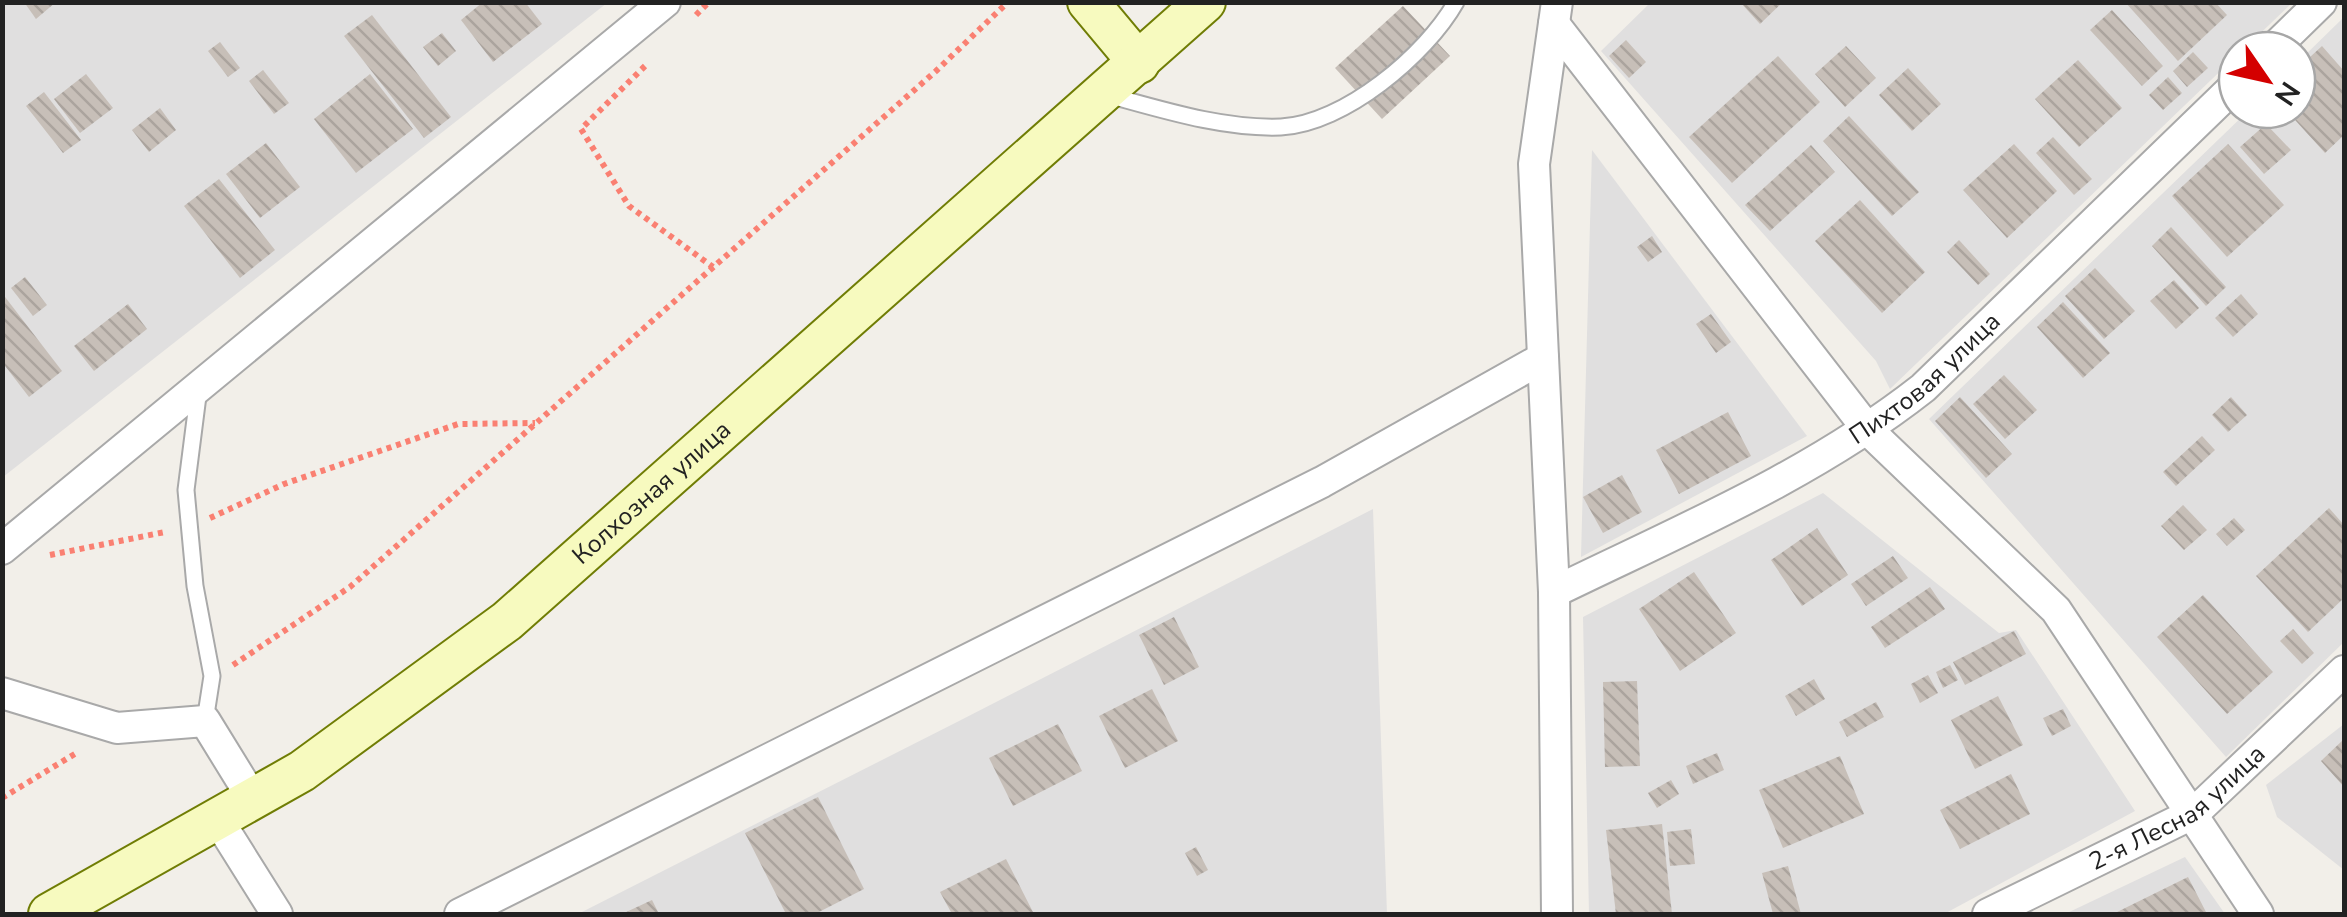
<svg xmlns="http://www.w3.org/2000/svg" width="2347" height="917" viewBox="0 0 2347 917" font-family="'Nunito Sans',sans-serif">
	<defs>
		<pattern id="building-back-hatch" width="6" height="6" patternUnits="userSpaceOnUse" patternTransform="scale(2.5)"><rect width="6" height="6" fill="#c7bfb8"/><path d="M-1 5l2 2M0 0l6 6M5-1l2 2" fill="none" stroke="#aba49e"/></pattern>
	</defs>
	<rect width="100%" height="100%" fill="#f2efe9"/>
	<g fill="#e0dfdf">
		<path d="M3 3H607L3 477Z"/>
		<path d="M1650 3H2292L2243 50H2237V55L1890 389 1876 361 1601 51Z"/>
		<path d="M2344 17V642L2226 757 1929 419 2249 110H2297V63Z"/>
		<path d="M1592 150 1807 436 1581 557Z"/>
		<path d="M1823 493 1999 633 2016 630 2135 811 1944 914H1589L1583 617Z"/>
		<path d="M1373 509 1387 914H578L959 721Z"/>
		<path d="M2344 724V870L2277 817 2266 785Z"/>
		<path d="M2185 857 2225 914H2065Z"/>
	</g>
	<g fill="url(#building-back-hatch)">
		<path d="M24 2H56L36 19Z"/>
		<path d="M483 2H525L542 24 493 62 461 20Z"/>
		<path d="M1740 2H1783L1760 24Z"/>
		<path d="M2125 2H2215L2227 15 2178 61Z"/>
		<path d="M1403 6 1450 56 1382 119 1335 68Z"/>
		<path d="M2112 10 2163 66 2142 86 2090 30Z"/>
		<path d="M372 15 451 117 424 138 344 36Z"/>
		<path d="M442 33 456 51 438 66 423 47Z"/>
		<path d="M1626 40 1646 62 1629 78 1609 56Z"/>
		<path d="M220 42 240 68 228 77 208 51Z"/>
		<path d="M1846 46 1876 78 1845 107 1815 74Z"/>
		<path d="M2322 46 2344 71V135L2325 153 2286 110H2297V69Z"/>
		<path d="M2193 52 2208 68 2187 87 2173 71Z"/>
		<path d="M1778 56 1820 102 1732 183 1689 137Z"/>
		<path d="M2078 60 2122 108 2079 147 2035 99Z"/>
		<path d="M1908 68 1941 104 1912 131 1879 95Z"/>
		<path d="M263 70 289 103 274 114 249 81Z"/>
		<path d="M86 74 113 108 80 133 54 99Z"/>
		<path d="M370 74 413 129 356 173 314 119Z"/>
		<path d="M2168 77 2182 93 2163 110 2149 95Z"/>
		<path d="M44 92 81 140 63 153 26 106Z"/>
		<path d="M160 108 176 130 149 152 132 130Z"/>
		<path d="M1849 116 1919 192 1892 216 1823 141Z"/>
		<path d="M2266 124 2291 150 2264 174 2240 147Z"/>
		<path d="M2053 137 2092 179 2074 195 2036 153Z"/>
		<path d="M266 143 300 187 260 218 226 174Z"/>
		<path d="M2014 144 2057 191 2007 238 1963 190Z"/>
		<path d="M2228 144 2284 205 2227 257 2172 196Z"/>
		<path d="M1811 145 1835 172 1770 231 1745 205Z"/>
		<path d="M219 179 275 250 240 278 184 206Z"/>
		<path d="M1860 200 1925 272 1882 313 1815 241Z"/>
		<path d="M2171 227 2226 287 2206 306 2152 246Z"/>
		<path d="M1652 236 1662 252 1648 262 1637 247Z"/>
		<path d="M1959 240 1990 274 1978 285 1947 252Z"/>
		<path d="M2095 268 2135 311 2104 339 2065 296Z"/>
		<path d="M25 277 47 305 33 316 11 288Z"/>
		<path d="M2174 280 2199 308 2176 329 2150 301Z"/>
		<path d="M2 293 62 371 29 397 2 362Z"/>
		<path d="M2241 294 2258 314 2233 337 2215 318Z"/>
		<path d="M2063 302 2110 353 2083 378 2037 327Z"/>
		<path d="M128 304 147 329 94 371 74 346Z"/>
		<path d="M1711 314 1731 342 1716 353 1696 324Z"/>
		<path d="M2004 375 2037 410 2005 439 1973 404Z"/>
		<path d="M1960 397 2012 454 1986 478 1935 421Z"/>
		<path d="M2231 397 2247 415 2228 432 2212 415Z"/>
		<path d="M1728 412 1751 456 1679 494 1656 450Z"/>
		<path d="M2202 436 2215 450 2176 486 2163 472Z"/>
		<path d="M1622 475 1642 512 1603 533 1583 497Z"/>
		<path d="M2183 505 2207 530 2184 550 2161 526Z"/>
		<path d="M2329 508 2344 525V598L2308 632 2256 576Z"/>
		<path d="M2234 518 2245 530 2227 546 2216 534Z"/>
		<path d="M1817 528 1848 575 1802 606 1771 560Z"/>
		<path d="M1893 556 1908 578 1866 606 1851 584Z"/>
		<path d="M1694 572 1736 633 1680 671 1639 609Z"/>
		<path d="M1930 587 1945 609 1885 648 1871 627Z"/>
		<path d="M2203 595 2273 672 2227 714 2157 637Z"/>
		<path d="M1174 617 1199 667 1164 685 1139 635Z"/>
		<path d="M2293 629 2314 653 2302 664 2280 641Z"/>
		<path d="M2014 631 2026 654 1965 685 1953 662Z"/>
		<path d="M1950 665 1958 680 1943 688 1936 672Z"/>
		<path d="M1928 675 1938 693 1920 703 1911 684Z"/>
		<path d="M1814 679 1825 699 1796 716 1785 696Z"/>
		<path d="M1637 681 1640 766 1605 767 1603 682Z"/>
		<path d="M1152 689 1178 741 1125 768 1099 716Z"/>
		<path d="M1998 696 2023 745 1975 769 1951 720Z"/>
		<path d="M1876 702 1884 717 1847 737 1839 722Z"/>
		<path d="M2063 709 2071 726 2052 736 2043 718Z"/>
		<path d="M1058 724 1082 771 1013 806 989 758Z"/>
		<path d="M2344 739V787L2321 761Z"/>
		<path d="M1717 753 1724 770 1693 784 1686 766Z"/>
		<path d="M1840 756 1864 814 1783 848 1759 790Z"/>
		<path d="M2011 774 2030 814 1960 849 1940 810Z"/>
		<path d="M1671 780 1679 794 1657 808 1648 793Z"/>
		<path d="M818 797 864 889 815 914H786L745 833Z"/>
		<path d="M1662 824 1672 914H1616L1606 830Z"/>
		<path d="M1691 829 1695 864 1670 866 1667 832Z"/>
		<path d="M1196 847 1208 870 1197 876 1185 853Z"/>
		<path d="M1006 859 1034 914H952L940 892Z"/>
		<path d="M1788 866 1801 914H1773L1762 873Z"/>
		<path d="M2188 877 2207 914H2113Z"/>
		<path d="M652 900 659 914H622Z"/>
	</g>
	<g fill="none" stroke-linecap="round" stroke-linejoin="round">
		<defs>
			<g id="lane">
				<path d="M1108 95C1163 110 1223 129 1281 127 1344 124 1426 55 1456 2"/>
				<path d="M199 388 186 490 195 586 212 676 205 721"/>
			</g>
			<g id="street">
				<path d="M1557 2 1534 164 1554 592 1557 914"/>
				<path d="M1554 24 1869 431 2056 610 2258 914"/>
				<path d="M2272 50 2321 2"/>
				<path d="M2 549 665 2"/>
				<path id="s1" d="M1554 592C1681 530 1811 476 1923 388L2237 84"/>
				<path d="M2 693 117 728 205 721 253 799"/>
				<path d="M218 820 277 914"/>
				<path d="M460 914 1322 482 1543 358"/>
				<path id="s2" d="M1988 914 2194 813 2344 671"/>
			</g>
			<g id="secondary">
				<path d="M1088 2 1139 63"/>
				<path id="s3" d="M49 914 302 771 507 621 1205 2"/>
			</g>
		</defs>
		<use href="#lane" stroke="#a9a9a9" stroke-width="19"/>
		<use href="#street" stroke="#a9a9a9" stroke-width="34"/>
		<use href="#secondary" stroke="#707d05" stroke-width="44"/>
		<g stroke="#fa8072" stroke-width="6" stroke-dasharray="5 5" stroke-linecap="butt">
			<path d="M696 15 709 2"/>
			<path d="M645 66 581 129 629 206 713 267"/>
			<path d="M210 518 284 484 458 424 535 423"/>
			<path d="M50 555 165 532"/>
			<path d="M233 665 350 587 936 71 1008 2"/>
			<path d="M2 798 78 752"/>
		</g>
		<use href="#lane" stroke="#fff" stroke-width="15"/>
		<use href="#street" stroke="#fff" stroke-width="30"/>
		<use href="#secondary" stroke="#f7fabf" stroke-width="40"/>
	</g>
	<g text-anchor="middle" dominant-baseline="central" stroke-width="8" stroke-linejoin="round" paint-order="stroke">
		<g font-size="25" fill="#222" stroke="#fff">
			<text stroke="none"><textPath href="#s1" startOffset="430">Пихтовая улица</textPath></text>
			<text stroke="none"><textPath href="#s3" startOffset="738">Колхозная улица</textPath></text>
			<text stroke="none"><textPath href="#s2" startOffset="218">2-я Лесная улица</textPath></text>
		</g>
	</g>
	<rect width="2347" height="917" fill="none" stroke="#222222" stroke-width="10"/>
	<g transform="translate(2267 80) rotate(124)"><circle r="48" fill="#ffffff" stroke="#a7a7a7" stroke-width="2.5"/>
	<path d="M0-8L18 38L0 25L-18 38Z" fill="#d40000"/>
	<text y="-15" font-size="28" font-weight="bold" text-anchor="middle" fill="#222222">N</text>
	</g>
</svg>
